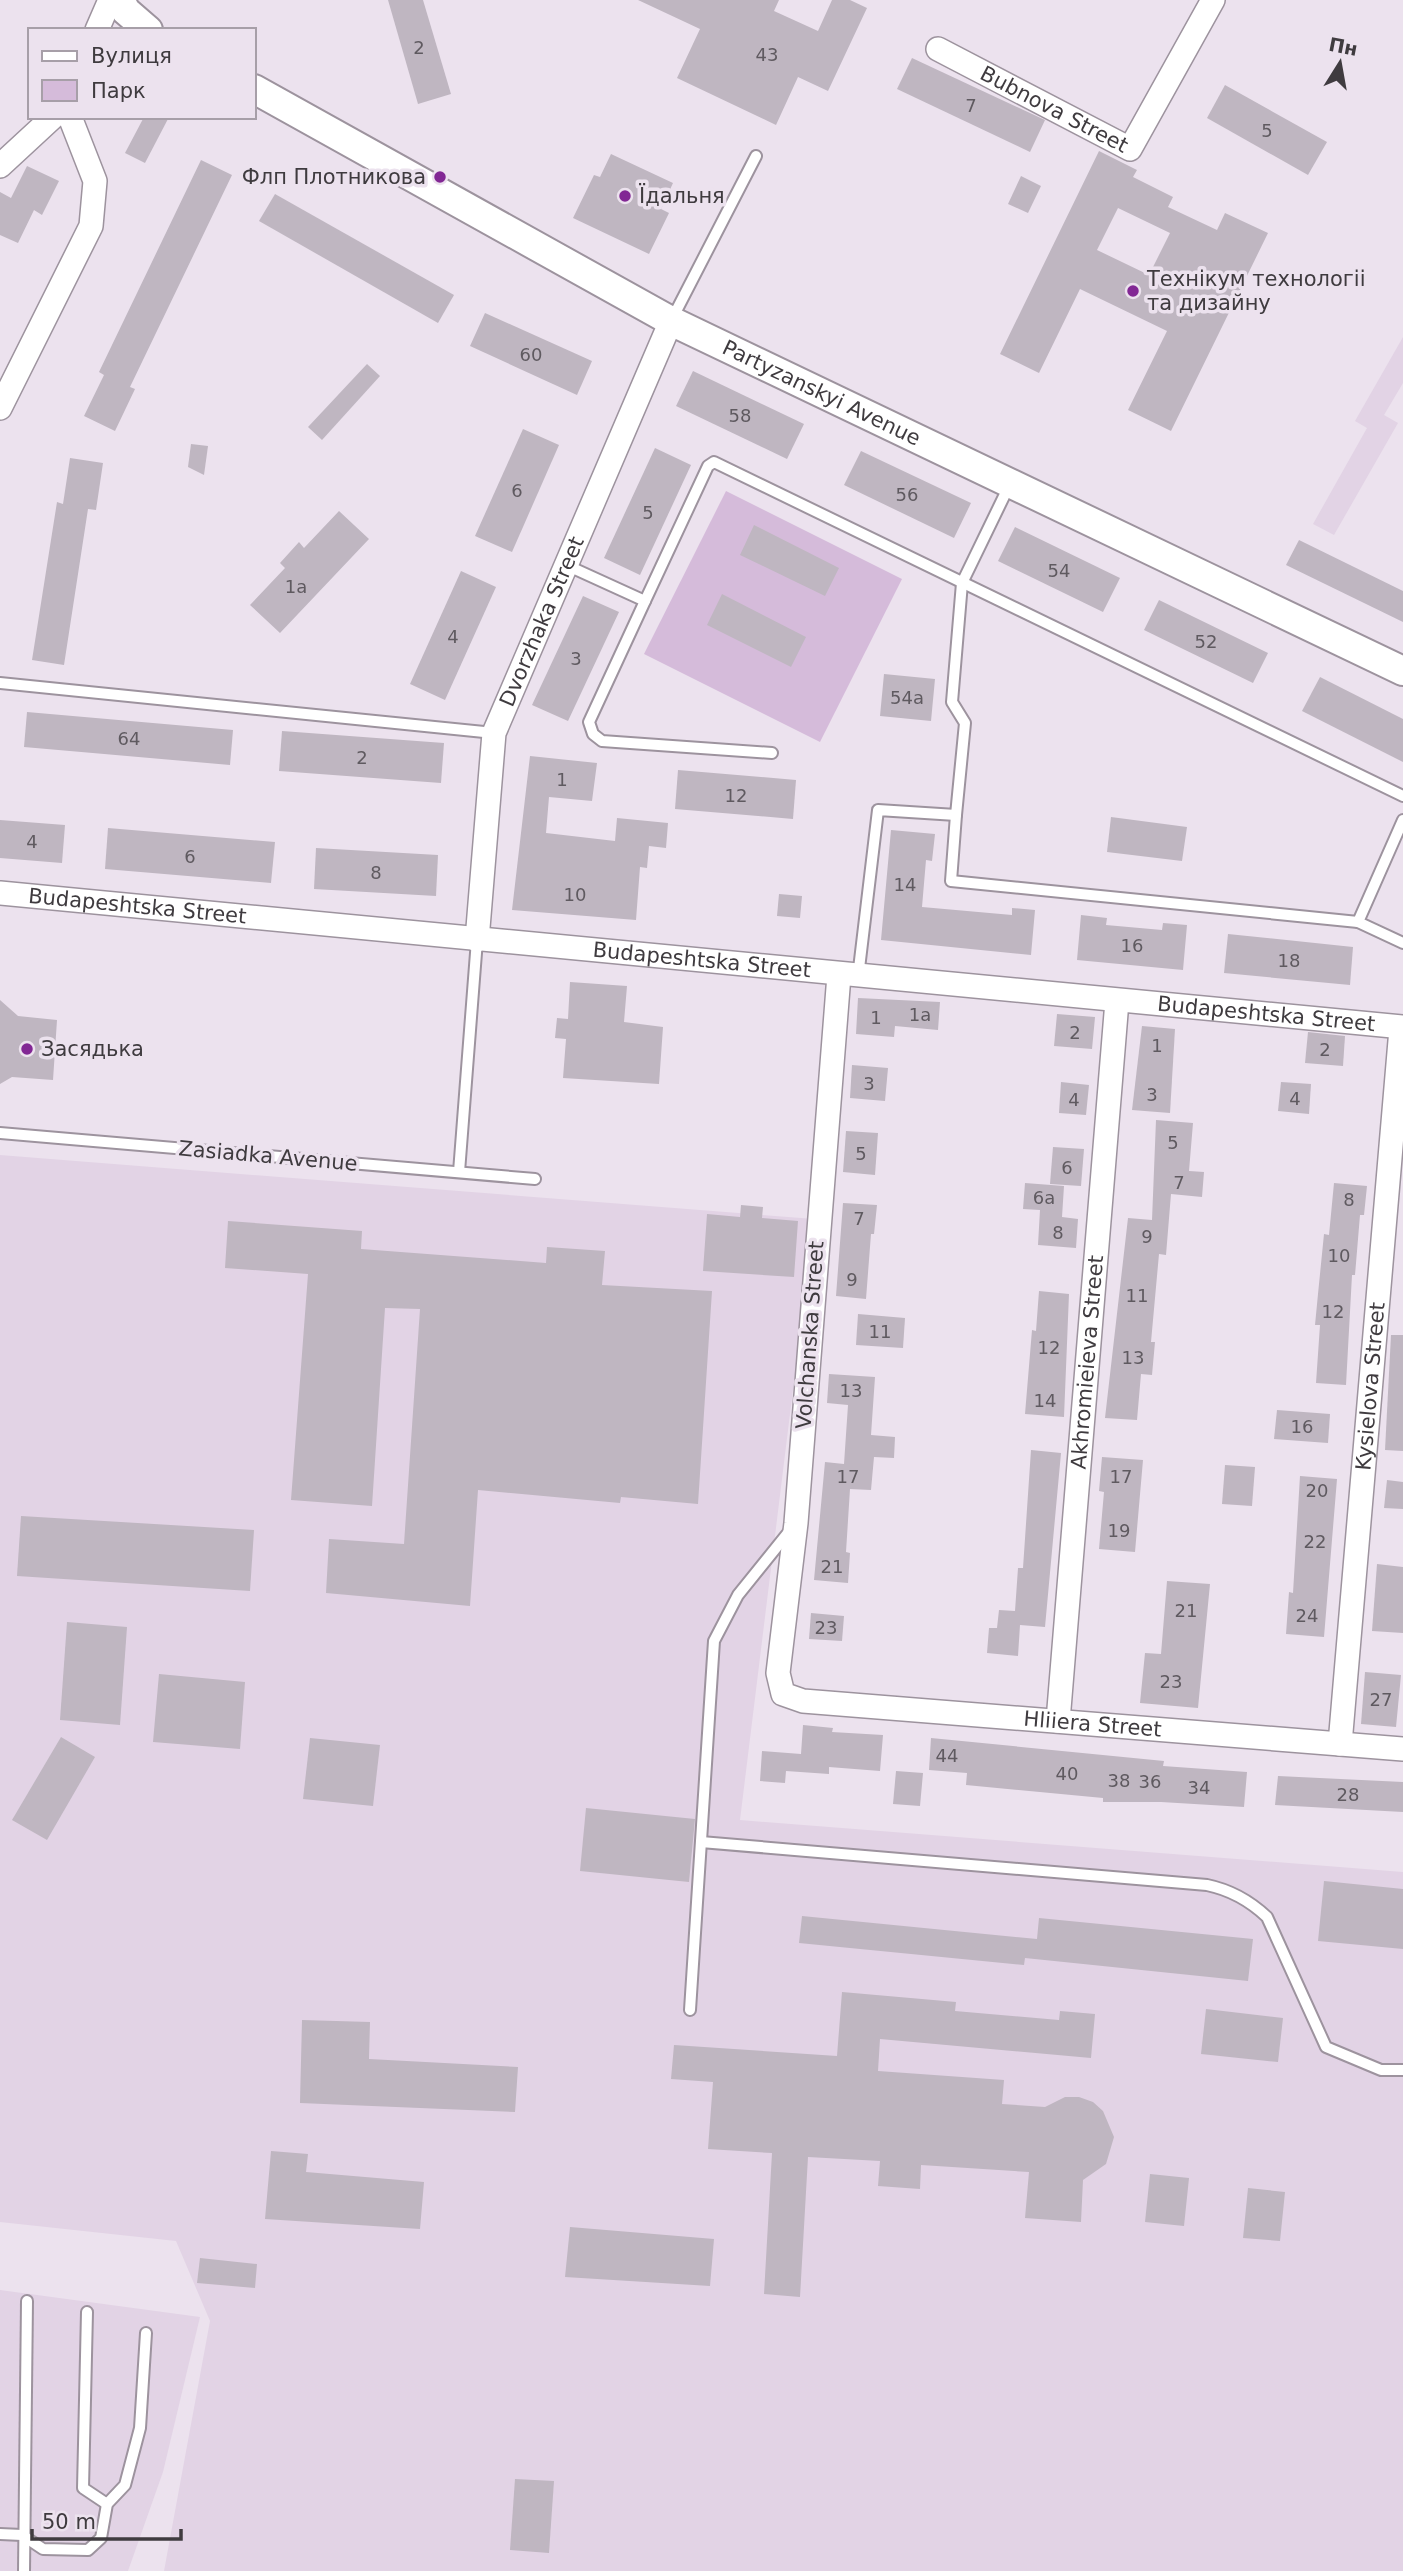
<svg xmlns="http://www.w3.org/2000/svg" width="1403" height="2571" viewBox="0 0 1403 2571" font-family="'DejaVu Sans',sans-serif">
	<rect width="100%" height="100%" fill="#ece2ee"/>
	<g fill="#e2d3e5">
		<path d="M1403 337V383L1384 415 1398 423 1334 535 1313 524 1367 428 1355 421Z"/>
		<path d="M0 1155 814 1219 740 1820 1403 1872V2571H164L210 2321 176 2241 0 2222Z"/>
		<path d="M0 2290 200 2317 163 2472 128 2571H0Z"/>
	</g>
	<path fill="#d5bbda" d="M726 491 902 579 820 742 644 654Z"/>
	<g fill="#bfb6c1" fill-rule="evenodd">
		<path d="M388 0H423L451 94 418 104Z"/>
		<path d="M638 0H779L774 11 818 31 832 0H850L867 8 828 91 798 77 776 125 677 78 700 29Z"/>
		<path d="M912 58 1045 120 1030 152 897 89Z"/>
		<path d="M1225 85 1327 142 1308 175 1207 118Z"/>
		<path d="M144 117H169L145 163 125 153Z"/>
		<path d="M1099 151 1137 170 1133 177 1173 197 1168 207 1217 230 1225 213 1268 233 1171 431 1128 410 1167 331 1080 289 1039 373 1000 354ZM1118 208 1170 233 1149 275 1097 250Z"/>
		<path d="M611 154 673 183 661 209 669 213 649 254 573 218 594 175 600 177Z"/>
		<path d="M201 160 232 175 130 387 135 389 115 431 84 416 104 375 99 372Z"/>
		<path d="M27 166 59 181 42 215 34 210 18 243 0 235V192L11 198Z"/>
		<path d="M1021 176 1041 186 1028 213 1008 204Z"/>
		<path d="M275 194 454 295 438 323 259 221Z"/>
		<path d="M485 313 592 361 577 395 470 346Z"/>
		<path d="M367 364 380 376 322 440 308 427Z"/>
		<path d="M693 371 804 424 787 459 676 406Z"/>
		<path d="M523 429 559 445 512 552 475 536Z"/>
		<path d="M191 444 208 446 204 475 188 467Z"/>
		<path d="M655 448 691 465 640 575 604 558Z"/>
		<path d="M861 451 971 503 954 538 844 485Z"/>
		<path d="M70 458 103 463 96 510 88 509 64 665 32 660 57 502 63 504Z"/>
		<path d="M339 511 369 539 280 633 250 605 285 568 280 563 299 542 304 548Z"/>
		<path d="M754 525 839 568 825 596 740 555Z"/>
		<path d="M1015 527 1120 578 1103 612 998 561Z"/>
		<path d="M1299 540 1403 591V622L1286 565Z"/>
		<path d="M461 571 496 587 445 700 410 684Z"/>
		<path d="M722 594 806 637 791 667 707 625Z"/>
		<path d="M583 596 619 612 568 721 532 705Z"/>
		<path d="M1159 600 1268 653 1253 683 1144 630Z"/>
		<path d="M884 674 935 679 931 721 880 716Z"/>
		<path d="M1320 677 1403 719V762L1302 711Z"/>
		<path d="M27 712 233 730 230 765 24 747Z"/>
		<path d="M282 731 444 743 441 783 279 771Z"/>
		<path d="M530 756 597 763 592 801 549 797 546 833 615 841 617 818 668 823 666 848 649 846 647 868 640 867 636 920 512 910Z"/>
		<path d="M678 770 796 780 793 819 675 809Z"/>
		<path d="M1111 817 1187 827 1182 861 1107 852Z"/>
		<path d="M0 820 65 825 62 863 0 858Z"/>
		<path d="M108 828 275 842 271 883 105 869Z"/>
		<path d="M891 830 935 834 932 861 926 860 922 907 1012 915V908L1035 910 1031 955 881 940Z"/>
		<path d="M316 848 438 855 436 896 314 889Z"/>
		<path d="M779 894 802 896 800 918 777 916Z"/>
		<path d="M1081 915 1107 918 1106 925 1162 930 1163 923 1187 925 1183 970 1077 960Z"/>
		<path d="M1228 934 1353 947 1350 985 1224 973Z"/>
		<path d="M570 982 627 986 624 1022 663 1027 659 1084 563 1078 566 1039 555 1038 557 1018 568 1019Z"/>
		<path d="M858 998 940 1002 938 1030 895 1026 894 1037 856 1034Z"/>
		<path d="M0 1000 18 1016 57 1020 53 1080 12 1077 0 1084Z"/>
		<path d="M1057 1014 1095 1017 1092 1049 1054 1046Z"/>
		<path d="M1142 1026 1175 1029 1170 1113 1132 1110Z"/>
		<path d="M1308 1032 1345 1036 1343 1066 1305 1063Z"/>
		<path d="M852 1065 888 1068 885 1101 850 1098Z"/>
		<path d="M1061 1082 1089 1085 1086 1115 1059 1113Z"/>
		<path d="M1281 1082 1311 1084 1309 1114 1278 1111Z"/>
		<path d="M1156 1120 1193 1123 1189 1171 1204 1172 1202 1197 1171 1194 1166 1255 1159 1254 1151 1342H1155L1152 1375 1141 1374 1137 1420 1105 1418 1128 1218 1152 1220Z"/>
		<path d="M846 1131 878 1133 875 1175 843 1172Z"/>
		<path d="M1053 1147 1084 1149 1081 1186 1050 1184Z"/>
		<path d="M1025 1183 1064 1186 1062 1217 1078 1219 1076 1248 1038 1245 1040 1210 1023 1209Z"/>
		<path d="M1334 1183 1367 1186 1364 1215H1360L1355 1275H1352L1346 1385 1316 1383 1320 1325H1315L1318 1294 1324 1234 1329 1235Z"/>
		<path d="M843 1203 877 1205 874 1234H871L866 1299 836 1296Z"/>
		<path d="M741 1205 763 1207 762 1218 798 1221 794 1277 703 1271 707 1214 740 1217Z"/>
		<path d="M228 1221 362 1231 361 1249 546 1263 547 1247 605 1251 602 1285 712 1291 698 1504 621 1497 620 1503 478 1490 470 1606 326 1593 329 1539 404 1544 420 1309 385 1308 372 1506 291 1500 308 1274 225 1268Z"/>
		<path d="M1039 1291 1069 1294 1064 1417 1025 1414 1032 1330 1036 1331Z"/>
		<path d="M858 1314 905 1318 903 1348 856 1345Z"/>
		<path d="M1391 1335H1403V1451L1385 1450Z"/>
		<path d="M829 1374 875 1377 871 1435 895 1437 894 1458 874 1457 871 1490 850 1489 846 1552 850 1553 848 1583 814 1580 825 1462 844 1464 848 1405 827 1403Z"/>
		<path d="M1277 1410 1330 1414 1328 1443 1274 1439Z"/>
		<path d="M1031 1450 1061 1453 1045 1627 1020 1625 1018 1656 987 1653 989 1628H997L999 1610 1015 1611 1018 1568H1023Z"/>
		<path d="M1102 1457 1143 1460 1135 1552 1099 1549 1104 1492 1099 1491Z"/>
		<path d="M1225 1465 1255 1467 1252 1506 1222 1504Z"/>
		<path d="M1300 1476 1337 1479 1324 1637 1286 1634 1289 1592 1293 1593Z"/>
		<path d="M1387 1480 1403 1482V1509L1384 1508Z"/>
		<path d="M21 1516 254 1530 250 1591 17 1576Z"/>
		<path d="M1377 1564 1403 1567V1633L1372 1631Z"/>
		<path d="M1167 1581 1210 1584 1198 1708 1140 1703 1145 1653 1161 1654Z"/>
		<path d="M811 1613 844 1616 842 1641 809 1639Z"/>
		<path d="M67 1622 127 1627 120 1725 60 1720Z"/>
		<path d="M1365 1672 1401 1675 1396 1727 1361 1724Z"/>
		<path d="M159 1674 245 1682 240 1749 153 1742Z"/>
		<path d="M803 1725 833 1728 832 1732 883 1735 880 1771 829 1767V1774L786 1771 785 1783 760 1781 762 1751 801 1754Z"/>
		<path d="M61 1737 95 1757 47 1840 12 1820Z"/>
		<path d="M310 1738 380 1745 373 1806 303 1799Z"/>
		<path d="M931 1738 1164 1761 1163 1766 1247 1772 1244 1807 1161 1802H1103V1798L966 1785 967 1773 929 1770Z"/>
		<path d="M896 1771 923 1773 920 1806 893 1804Z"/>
		<path d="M1278 1776 1403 1782V1812L1275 1805Z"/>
		<path d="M586 1808 695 1819 689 1882 580 1871Z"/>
		<path d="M1324 1881 1403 1889V1949L1318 1941Z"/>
		<path d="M802 1916 1037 1939 1039 1918 1253 1939 1248 1981 1025 1958 1024 1965 799 1943Z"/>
		<path d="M842 1992 956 2002 955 2011 1059 2020 1060 2011 1095 2014 1091 2058 880 2039 878 2071 1004 2080 1002 2104 1045 2107 1065 2097H1079L1093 2102 1103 2111 1114 2137 1106 2164 1083 2180 1081 2222 1025 2218 1029 2172 921 2165 920 2189 878 2186 880 2161 808 2157 800 2297 764 2294 772 2153 708 2149 713 2082 671 2079 674 2045 837 2056Z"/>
		<path d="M1206 2009 1283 2018 1278 2062 1201 2054Z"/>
		<path d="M302 2020 370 2022 369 2059 518 2067 515 2112 300 2103Z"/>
		<path d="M271 2151 308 2154 306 2172 424 2182 420 2229 265 2219Z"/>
		<path d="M1150 2174 1189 2178 1184 2226 1145 2222Z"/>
		<path d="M1248 2188 1285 2192 1280 2241 1243 2238Z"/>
		<path d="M570 2227 714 2239 710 2286 565 2277Z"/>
		<path d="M200 2258 257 2264 255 2288 197 2283Z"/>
		<path d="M515 2479 554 2481 549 2553 510 2550Z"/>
	</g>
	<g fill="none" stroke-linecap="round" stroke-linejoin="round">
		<defs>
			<g id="service">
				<path d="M671 321 756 156"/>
				<path d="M566 565 645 601 708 466 714 462 1403 796"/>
				<path d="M645 601 589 722 593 734 602 741 772 753"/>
				<path d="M0 683 494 733"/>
				<path d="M956 815 951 881 1358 922"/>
				<path d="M1403 820 1358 922 1403 943"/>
				<path d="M858 977 878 810 956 815 965 723 952 702 962 583 1009 486"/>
				<path d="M0 1133 535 1179"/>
				<path d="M459 1172 477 940"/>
				<path d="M701 1842 1207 1885C1231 1890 1249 1900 1267 1917L1326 2047 1381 2070H1403"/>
				<path d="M690 2010 714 1641 738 1595 792 1528"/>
				<path d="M87 2312 83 2488 107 2504"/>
				<path d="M0 2534 22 2535 43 2549 88 2550 101 2538 107 2504 125 2485 140 2428 146 2333"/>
				<path d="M24 2571 27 2301"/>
			</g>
			<g id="minor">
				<path d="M97 30 110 0"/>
				<path id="s1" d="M938 49 1130 149 1213 0"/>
				<path d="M0 166 53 117"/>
				<path d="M0 408 91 226 95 181 70 117"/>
				<path id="s2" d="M0 893 1403 1027"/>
				<path id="s3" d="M477 940 494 733 671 321"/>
				<path id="s4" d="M839 975 796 1523 778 1673 783 1694 803 1701 1403 1749"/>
				<path id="s5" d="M1058 1721 1117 1001"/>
				<path id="s6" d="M1340 1744 1401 1029"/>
			</g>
			<g id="tertiary">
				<path d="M120 0 126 11 148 30"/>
				<path id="s7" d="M254 89 671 321 1403 671"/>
			</g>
		</defs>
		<use href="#service" stroke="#9d939e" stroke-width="14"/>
		<use href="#minor" stroke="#9d939e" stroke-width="26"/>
		<use href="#tertiary" stroke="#9d939e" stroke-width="32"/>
		<use href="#service" stroke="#fff" stroke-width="10"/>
		<use href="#minor" stroke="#fff" stroke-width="23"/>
		<use href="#tertiary" stroke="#fff" stroke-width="28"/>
	</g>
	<g fill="#822794" stroke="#ece2ee" stroke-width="2.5">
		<circle cx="440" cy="177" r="7"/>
		<circle cx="625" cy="196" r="7"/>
		<circle cx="1133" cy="291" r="7"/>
		<circle cx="27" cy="1049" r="7"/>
	</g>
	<g text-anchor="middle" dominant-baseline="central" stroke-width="7" stroke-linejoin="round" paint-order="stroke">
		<g font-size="18" fill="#5f5a60">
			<text x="419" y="47">2</text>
			<text x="767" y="54">43</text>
			<text x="971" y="105">7</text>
			<text x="1267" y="130">5</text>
			<text x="531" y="354">60</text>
			<text x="740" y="415">58</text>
			<text x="517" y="490">6</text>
			<text x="907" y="494">56</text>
			<text x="648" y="512">5</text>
			<text x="1059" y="570">54</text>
			<text x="296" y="586">1а</text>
			<text x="453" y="636">4</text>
			<text x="1206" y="641">52</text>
			<text x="576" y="658">3</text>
			<text x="907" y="697">54а</text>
			<text x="129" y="738">64</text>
			<text x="362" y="757">2</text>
			<text x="562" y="779">1</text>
			<text x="736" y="795">12</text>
			<text x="32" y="841">4</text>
			<text x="190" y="856">6</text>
			<text x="376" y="872">8</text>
			<text x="905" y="884">14</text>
			<text x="575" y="894">10</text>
			<text x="1132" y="945">16</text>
			<text x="1289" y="960">18</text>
			<text x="920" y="1014">1а</text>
			<text x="876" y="1017">1</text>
			<text x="1075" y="1032">2</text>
			<text x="1157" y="1045">1</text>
			<text x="1325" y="1049">2</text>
			<text x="869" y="1083">3</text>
			<text x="1152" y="1094">3</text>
			<text x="1295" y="1098">4</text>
			<text x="1074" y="1099">4</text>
			<text x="1173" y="1142">5</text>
			<text x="861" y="1153">5</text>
			<text x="1067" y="1167">6</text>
			<text x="1179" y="1182">7</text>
			<text x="1044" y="1197">6а</text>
			<text x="1349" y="1199">8</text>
			<text x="859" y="1218">7</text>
			<text x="1058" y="1232">8</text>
			<text x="1147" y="1236">9</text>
			<text x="1339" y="1255">10</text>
			<text x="852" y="1279">9</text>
			<text x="1137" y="1295">11</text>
			<text x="1333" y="1311">12</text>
			<text x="880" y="1331">11</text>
			<text x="1049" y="1347">12</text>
			<text x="1133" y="1357">13</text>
			<text x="851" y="1390">13</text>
			<text x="1045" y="1400">14</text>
			<text x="1302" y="1426">16</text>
			<text x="848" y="1476">17</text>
			<text x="1121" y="1476">17</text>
			<text x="1317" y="1490">20</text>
			<text x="1119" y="1530">19</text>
			<text x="1315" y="1541">22</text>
			<text x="832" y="1566">21</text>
			<text x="1186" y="1610">21</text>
			<text x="1307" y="1615">24</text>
			<text x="826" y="1627">23</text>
			<text x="1171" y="1681">23</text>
			<text x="1381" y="1699">27</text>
			<text x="947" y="1755">44</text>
			<text x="1067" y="1773">40</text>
			<text x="1119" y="1780">38</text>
			<text x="1150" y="1781">36</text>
			<text x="1199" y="1787">34</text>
			<text x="1348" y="1794">28</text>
		</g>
		<g font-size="21" fill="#3f3b3f" stroke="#ece2ee">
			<text stroke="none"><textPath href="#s1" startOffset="131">Bubnova Street</textPath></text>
			<text stroke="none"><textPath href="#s7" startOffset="644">Partyzanskyi Avenue</textPath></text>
			<text stroke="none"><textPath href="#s3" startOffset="329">Dvorzhaka Street</textPath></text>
			<text stroke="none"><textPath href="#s2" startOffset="138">Budapeshtska Street</textPath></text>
			<text stroke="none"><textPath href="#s2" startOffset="705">Budapeshtska Street</textPath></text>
			<text stroke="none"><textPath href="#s2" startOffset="1272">Budapeshtska Street</textPath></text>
			<text transform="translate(268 1156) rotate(5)">Zasiadka Avenue</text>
			<text transform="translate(810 1335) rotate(-86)">Volchanska Street</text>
			<text stroke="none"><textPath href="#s5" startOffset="360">Akhromieieva Street</textPath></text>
			<text stroke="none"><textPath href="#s6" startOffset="359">Kysielova Street</textPath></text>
			<text stroke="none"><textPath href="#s4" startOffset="1034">Hliiera Street</textPath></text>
		</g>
		<g font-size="21" fill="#3f3b3f" stroke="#ece2ee" text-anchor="start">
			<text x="426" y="177" text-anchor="end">Флп Плотникова</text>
			<text x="639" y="196">Їдальня</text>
			<text x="1147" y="279">Технікум технологіі<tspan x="1147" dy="24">та дизайну</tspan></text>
			<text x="41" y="1049">Засядька</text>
		</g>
	</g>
	<rect x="28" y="28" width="228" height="91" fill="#ece2ee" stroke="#a79fa8" stroke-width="2"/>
	<rect x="42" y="51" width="35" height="10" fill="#ffffff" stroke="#a79fa8" stroke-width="2"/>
	<text x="91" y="63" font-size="21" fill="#3f3b3f">Вулиця</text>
	<rect x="42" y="80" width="35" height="21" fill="#d5bbda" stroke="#a79fa8" stroke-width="2"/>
	<text x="91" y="98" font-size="21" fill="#3f3b3f">Парк</text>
	<g transform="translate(1340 63) rotate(11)" stroke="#ece2ee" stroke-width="5" paint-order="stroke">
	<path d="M0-5L12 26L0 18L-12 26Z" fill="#3f3b3f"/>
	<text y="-10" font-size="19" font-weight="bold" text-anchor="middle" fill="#3f3b3f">Пн</text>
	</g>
	<path d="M32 2529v10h149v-10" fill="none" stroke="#3f3b3f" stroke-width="3.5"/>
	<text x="42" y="2529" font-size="21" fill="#3f3b3f" stroke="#ece2ee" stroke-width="5" paint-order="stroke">50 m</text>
</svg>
